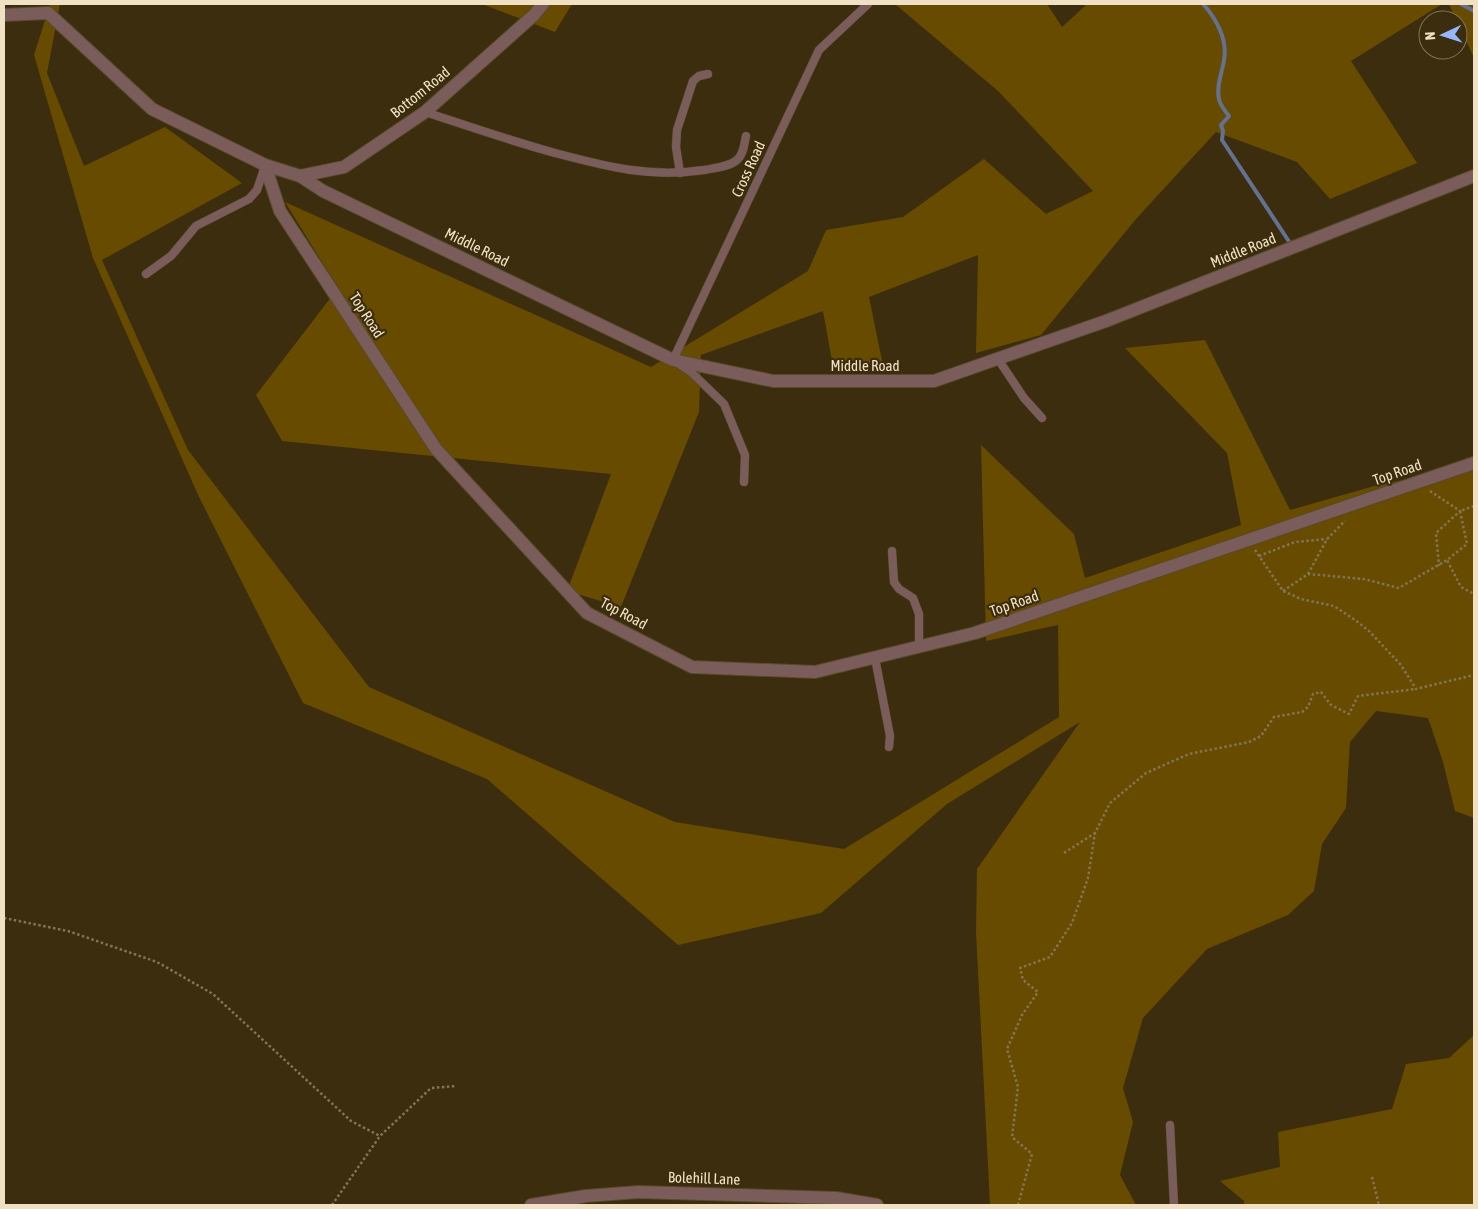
<svg xmlns="http://www.w3.org/2000/svg" width="1478" height="1209" viewBox="0 0 1478 1209" font-family="'Asap Condensed',sans-serif">
	<rect width="100%" height="100%" fill="#3b2d0d"/>
	<g fill="#674b00">
		<path d="M50 4H60L47 73 84 166 165 127 242 183 102 260 188 450 369 687 675 822 844 849 1059 717 1058 625 986 641 981 445 1074 534 1085 578 1241 525 1227 453 1125 348 1205 340 1290 510 1378 485 1474 466V818L1455 811 1443 762 1428 718 1376 711 1350 742 1346 808 1322 844 1314 891 1288 915 1207 949 1143 1018 1123 1088 1133 1122 1120 1175 1136 1205H990L976 932 977 869 1080 722 947 804 821 913 678 945 487 779 303 703 199 497 93 258 34 55Z"/>
		<path d="M482 4H572L555 32Z"/>
		<path d="M895 4H1047L1062 27 1087 4H1442L1351 61 1417 163 1330 199 1297 162 1216 132 1136 219 1041 335 976 353 978 255 869 297 884 370 833 366 823 311 701 355 699 412 621 607 567 591 611 474 282 441 256 395 338 288 285 202 651 367 808 271 826 230 903 217 984 159 1046 214 1093 191 998 91Z"/>
		<path d="M1449 4H1474V58L1458 23V20H1456Z"/>
		<path d="M1474 1035V1205H1244V1201L1220 1181 1280 1167 1278 1132 1392 1109 1406 1064 1449 1058Z"/>
	</g>
	<g fill="none" stroke-linecap="round" stroke-linejoin="round">
		<g stroke="#647190" stroke-width="4">
			<path d="M1203 4C1216 18 1228 40 1224 60 1222 73 1216 86 1219 99 1220 105 1225 111 1229 116L1221 125 1223 131 1222 140 1290 243"/>
			<path d="M1461 4 1474 11"/>
		</g>
		<defs>
			<g id="service">
				<path d="M425 112C468 126 511 141 555 153 608 167 650 178 704 170 714 168 729 167 737 160 744 154 744 144 746 136"/>
				<path d="M680 173 676 147 677 130 693 81 699 76 708 74"/>
				<path d="M146 274 171 256 196 226 249 199 257 190 265 166"/>
				<path d="M998 359 1024 398 1042 418"/>
				<path d="M744 482 745 455 724 404 691 372 673 360 819 50 868 4"/>
				<path d="M892 551 894 582 899 589 913 598 919 614V647"/>
				<path d="M875 658 890 736 889 747"/>
				<path d="M1170 1125 1174 1205"/>
			</g>
			<g id="minor">
				<path d="M4 15 48 13 152 109 265 165 300 176 323 191 673 360 773 381H934L1106 321 1474 176"/>
				<path d="M265 165 280 211 436 449 587 613 692 667 815 672 975 633 1474 463"/>
				<path d="M300 176 344 167 425 112 534 15 543 4"/>
				<path d="M531 1205 586 1196 638 1192 836 1198 877 1205"/>
			</g>
		</defs>
		<use href="#service" stroke="#584a2a" stroke-width="9"/>
		<use href="#minor" stroke="#584a2a" stroke-width="14"/>
		<g stroke="#837455" stroke-width="2.5" stroke-dasharray="2.5 2.5" stroke-linecap="butt">
			<path d="M1430 491 1460 511 1436 533 1439 566"/>
			<path d="M1474 506 1460 511 1467 544 1447 560 1461 587 1474 594"/>
			<path d="M1255 550 1283 591 1301 599 1334 606 1355 620 1369 631 1401 665 1416 689 1474 675"/>
			<path d="M1259 556 1295 542 1327 539"/>
			<path d="M1308 574 1327 539 1345 521"/>
			<path d="M1283 591 1308 574 1364 579 1399 588 1447 560"/>
			<path d="M1064 853 1095 833"/>
			<path d="M4 918 68 931 157 962 213 994 351 1121 380 1136"/>
			<path d="M1372 1177 1379 1205"/>
			<path d="M332 1205 380 1136 431 1088 456 1086"/>
			<path d="M1018 1205 1032 1154 1012 1137 1018 1087 1007 1049 1022 1015 1038 992 1023 980 1020 968 1050 957 1072 923 1088 878 1095 833 1110 803 1146 773 1189 754 1249 742 1261 736 1274 717 1302 712 1308 707 1313 694 1321 692 1331 705 1349 714 1358 696 1416 689"/>
		</g>
		<use href="#service" stroke="#7a5d5b" stroke-width="8"/>
		<use href="#minor" stroke="#7a5d5b" stroke-width="12"/>
	</g>
	<g text-anchor="middle" dominant-baseline="central" stroke-width="4.5" stroke-linejoin="round" paint-order="stroke">
		<g font-size="15" fill="#f1e1c4" stroke="#3b2d0d">
			<text transform="translate(420 92) rotate(-39)">Bottom Road</text>
			<text transform="translate(748 169) rotate(-65)">Cross Road</text>
			<text transform="translate(477 247) rotate(26)">Middle Road</text>
			<text transform="translate(1243 250) rotate(-22)">Middle Road</text>
			<text transform="translate(367 315) rotate(57)">Top Road</text>
			<text x="865" y="365">Middle Road</text>
			<text transform="translate(1397 472) rotate(-19)">Top Road</text>
			<text transform="translate(1014 603) rotate(-19)">Top Road</text>
			<text transform="translate(624 613) rotate(28)">Top Road</text>
			<text transform="translate(704 1178) rotate(2)">Bolehill Lane</text>
		</g>
	</g>
	<rect width="1478" height="1209" fill="none" stroke="#f1e1c4" stroke-width="10"/>
	<g transform="translate(1443 35) rotate(266)"><circle r="24" fill="#3b2d0d" stroke="#847556"/>
	<path d="M0-4L9 19L0 12L-9 19Z" fill="#94b7fd"/>
	<text y="-8" font-size="14" font-weight="bold" text-anchor="middle" fill="#f1e1c4">N</text>
	</g>
</svg>
